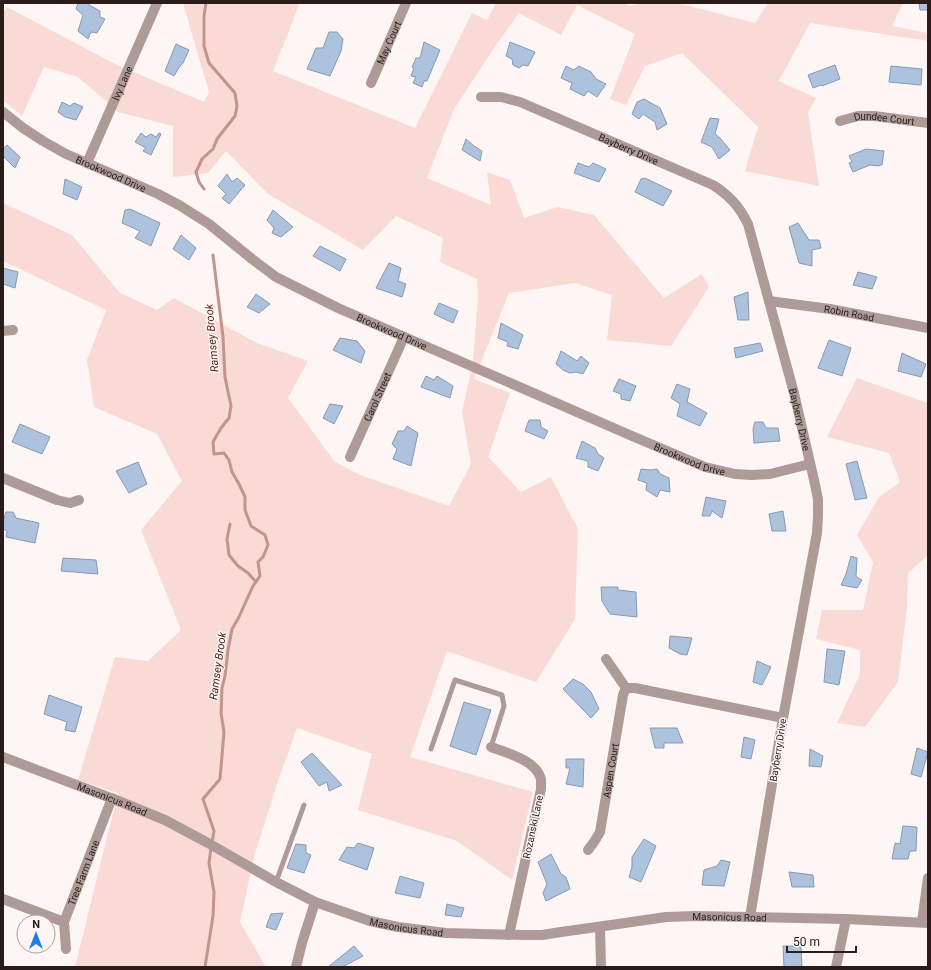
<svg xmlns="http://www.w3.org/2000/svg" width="931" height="970" viewBox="0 0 931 970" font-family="Roboto,sans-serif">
	<rect width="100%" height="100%" fill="#fef6f5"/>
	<g fill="#fadad4">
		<path d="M183 3H300L273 71 415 128 472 13 487 20 496 3H625L629 6 641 3H678L755 23 768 3H903L892 26 928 33V41L810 23 779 81 816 98 808 113 819 186 745 171 758 127 682 53 645 66 626 105 610 99 635 34 577 5 561 35 519 13 494 48 454 109 427 178 491 205 487 172 510 180 524 218 558 207 594 215 664 298 702 274 709 287 671 346 607 340 612 295 575 283 509 293 474 379 510 393 488 457 521 492 551 477 578 529 575 619 536 682 447 651 410 757 533 792 512 880 457 841 358 810 372 754 297 728 277 784 254 857 240 922 266 967H75L118 793 78 780 115 657 148 661 181 630 141 530 182 481 157 434 94 407 87 360 106 310 3 261V203L72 235 120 293 157 310 174 298 257 343 308 361 288 398 335 462 360 475 449 506 471 464 462 412 473 363 478 297 477 279 440 262 443 238 396 216 363 250 268 194 226 151 208 173 173 177V126L118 112 78 77 44 67 22 116 3 100V11L7 7 115 64 204 102 209 92Z"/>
		<path d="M857 378 928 403V551L927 556 908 573 907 607 898 682 865 727 837 723 860 674V650L816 639 822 610H863L873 562 857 535 879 497 900 482 889 453 827 437Z"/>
	</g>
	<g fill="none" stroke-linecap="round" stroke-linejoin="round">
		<g stroke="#bf958d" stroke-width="3">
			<path d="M204 189 199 182 196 172 202 159 213 149 217 139 235 116 237 106 235 93 209 63 204 46V16L206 3"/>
			<path d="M230 524 227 539 229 555 238 566 248 573 256 582"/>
			<path d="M212 843 214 831 203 799 220 779 224 732 221 713 222 688 225 676 228 650 232 629 238 619 253 586 260 576 258 562 263 557 268 545 265 535 251 526 245 510V497L239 484 232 472 229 460 224 453 214 454 213 442 221 428 229 418 231 406 225 377 223 337 213 255"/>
			<path d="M205 967 213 916 214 892 209 863 211 848"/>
		</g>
	</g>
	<g fill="#adc2dd" stroke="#869ab4">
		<path d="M78 3H86L100 11V17L105 19 97 33 91 32 88 39 78 31 83 15 76 9Z"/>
		<path d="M919 3H928V10H920Z"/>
		<path d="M329 32H337L343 39 341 51 330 76 307 69 316 48H323Z"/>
		<path d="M424 42 440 50 427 81H424L422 87 413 83 416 77 411 76 414 68 412 67 416 58H420Z"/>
		<path d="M510 42 535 52 528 66 523 65 519 68 513 65 512 59 506 56Z"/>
		<path d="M176 44 189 50 183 63 178 69 174 76 165 71Z"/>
		<path d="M835 65 840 79 822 86 821 85 813 88 808 75Z"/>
		<path d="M566 66 574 70 579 66 591 72 596 79 606 84 597 97 588 91 584 96 570 89 572 83 561 78Z"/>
		<path d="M891 66 922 69 921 85 889 82Z"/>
		<path d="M644 99 660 108 667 124 657 130 655 122 643 114 639 119 632 114 637 102Z"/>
		<path d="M62 102 70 106 74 103 83 107 76 120 65 117 58 112Z"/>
		<path d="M710 118 719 119 715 134 720 138 730 150 719 159 712 147 701 142Z"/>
		<path d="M141 133 146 137 151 134 156 137 159 133 161 134 151 155 143 151 146 148 135 142Z"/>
		<path d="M466 139 474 146 482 151 480 161 462 150Z"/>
		<path d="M7 145 20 157 15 168 3 156V149Z"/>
		<path d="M866 149 884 151 882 165H880L879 166 870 165 853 172 849 163 852 162 849 156Z"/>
		<path d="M578 163 589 167 593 163 606 169 599 182 574 173Z"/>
		<path d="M227 174 232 182 237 178 245 185 229 204 222 198 226 194 218 186Z"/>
		<path d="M645 178 672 191 663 206 635 192 641 179Z"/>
		<path d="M65 179 82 187 77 200 63 194Z"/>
		<path d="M130 209 160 223 151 246 135 238 140 231 122 223 125 210Z"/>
		<path d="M273 210 293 227 281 237 272 233 274 228 267 220Z"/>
		<path d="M798 223 809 240H819L821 248 812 250V266L799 263 789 227Z"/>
		<path d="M181 235 196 248 189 260 173 249Z"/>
		<path d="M320 246 346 259 340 271 313 256Z"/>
		<path d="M389 263 401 268 398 281 406 284 402 297 376 288Z"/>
		<path d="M3 268 18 272 15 288 3 284Z"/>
		<path d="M858 272 877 277 872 289 853 285Z"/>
		<path d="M748 292 749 320H738L734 297Z"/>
		<path d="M256 294 270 304 259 313 247 307Z"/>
		<path d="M439 303 458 311 453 323 434 314Z"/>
		<path d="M501 323 523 335 518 349 507 346 508 342 498 338Z"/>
		<path d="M340 338 351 340 357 341 365 351 361 363 333 350Z"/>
		<path d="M829 340 851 348 842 376 818 368Z"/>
		<path d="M760 343 763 351 736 358 734 348Z"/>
		<path d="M561 351 577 361 581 356 589 363 583 374 576 372 570 373 563 370 556 364Z"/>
		<path d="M902 353 926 364 921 377 898 371Z"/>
		<path d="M426 376 434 380 437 376 453 386 450 398 421 387Z"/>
		<path d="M619 379 636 386 630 401 621 399V394L613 391Z"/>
		<path d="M677 384 690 389 687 402 707 413 700 426 677 416 680 404 671 398Z"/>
		<path d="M330 404 343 406 334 424 323 418Z"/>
		<path d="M529 420H540L541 427 548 431 544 439 525 431Z"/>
		<path d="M755 422H763L766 428H778L780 441 754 443 753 429Z"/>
		<path d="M20 424 50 437 42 454 12 442Z"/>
		<path d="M407 426 418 433 411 466 393 459 397 449 392 444 398 431H404Z"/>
		<path d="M582 441 595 448 598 454 604 458 598 471 588 467V461L576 458Z"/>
		<path d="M857 461 867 498 855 500 846 464Z"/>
		<path d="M138 462 147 484 129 493 116 471Z"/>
		<path d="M641 469 651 470 657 469 660 474 669 478 670 492 660 490 657 497 646 490 647 483 638 480Z"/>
		<path d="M706 497 726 501 722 518 712 511 710 516H702Z"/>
		<path d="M783 511 786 531H772L769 514Z"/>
		<path d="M6 512H13L16 518 39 523 35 543 6 537 7 531 3 529V521Z"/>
		<path d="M851 556 857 558 856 577 862 580 857 588 841 585 846 574Z"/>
		<path d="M63 558 96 560 98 574 61 571Z"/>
		<path d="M601 587H618V590L636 592 637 617 610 614 602 601Z"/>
		<path d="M670 636 692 638 687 655 680 654 669 648Z"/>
		<path d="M827 649 845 651 839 685 824 682Z"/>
		<path d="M757 661 771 667 762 685 753 682Z"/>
		<path d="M573 679 583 684 591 692 599 709 591 718 563 689Z"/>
		<path d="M49 695 82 707 75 732 65 730 67 722 44 714Z"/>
		<path d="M464 702 491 710 476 755 450 746Z"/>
		<path d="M650 728H677L683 743H664V748H655Z"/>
		<path d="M744 737 755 740 751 759 741 757Z"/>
		<path d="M917 748 928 752 921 777 911 774Z"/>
		<path d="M810 749 823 756 821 767 809 766Z"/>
		<path d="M312 753 342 785 329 791 327 782 319 786 301 762Z"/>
		<path d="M566 759H584L583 787 566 784 570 768H566Z"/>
		<path d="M903 826 917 827 916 851H910L908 859H892L895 843 900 844Z"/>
		<path d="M644 839 656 846 641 882 629 877 632 867V857Z"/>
		<path d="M358 843 374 848 367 870 339 860 347 847 354 848Z"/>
		<path d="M296 844 306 845V853L311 855 304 873 287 868Z"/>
		<path d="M551 854 561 874 566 877 570 889 546 901 543 893 547 884 538 862Z"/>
		<path d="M721 860 730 862 724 886 702 885 704 870 717 866Z"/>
		<path d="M789 872 813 875 814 887H792Z"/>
		<path d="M400 876 424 883 420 898 395 893Z"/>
		<path d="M447 904 464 908 461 917 445 915Z"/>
		<path d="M283 913 276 930 266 927 271 914Z"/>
		<path d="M354 946 363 956 342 967H328Z"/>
		<path d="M783 946H801L802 967H784Z"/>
	</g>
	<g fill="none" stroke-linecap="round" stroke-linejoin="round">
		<g stroke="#ae9b97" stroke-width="5">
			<path d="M431 749 455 680 502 695 504 706 491 747"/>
			<path d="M276 882 304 805"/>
		</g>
		<g stroke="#ae9b97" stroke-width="10">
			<path id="s1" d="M371 83 406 3"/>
			<path id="s2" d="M481 97H501L520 102 713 185C730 196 739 206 748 224L794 393 814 480 818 499V516L817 533 783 718 750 917"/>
			<path id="s3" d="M3 112 23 128 43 141 66 154 87 163 158 194 179 205 209 224 252 259 276 277 338 308 632 436 705 467 735 474 752 475 770 474 810 464"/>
			<path id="s4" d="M840 121 858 116H874L928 123"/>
			<path id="s5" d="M87 163 157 3"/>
			<path id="s6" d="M769 301 830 309 928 328"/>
			<path d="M3 331 13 330"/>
			<path id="s7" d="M350 457 404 337"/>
			<path d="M3 478 57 500 70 503 79 500"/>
			<path d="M606 659 626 688H635L783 718"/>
			<path d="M491 747C507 753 536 760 541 779 541 782 541 786 541 789L509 935"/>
			<path id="s8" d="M3 757 116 800 165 820 208 843 276 882 315 902 370 921 398 927 446 933 524 935H542L561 932 618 924 666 917 695 916 846 919"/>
			<path id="s9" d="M588 850 594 842 600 832 623 695 626 688"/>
			<path d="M3 899 64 922"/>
			<path d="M922 922 928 878"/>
			<path d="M600 927 601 967"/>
			<path id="s10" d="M66 949 64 922 112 798"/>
			<path d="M296 967 302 943 315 902"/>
		</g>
		<path stroke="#ae9b97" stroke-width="10" d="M836 967 846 919 928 923"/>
	</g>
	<g text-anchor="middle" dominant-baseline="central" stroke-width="3" stroke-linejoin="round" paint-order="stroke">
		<g font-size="10" fill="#291c19" stroke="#fef6f5">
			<text stroke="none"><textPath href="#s1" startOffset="44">May Court</textPath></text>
			<text stroke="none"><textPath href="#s5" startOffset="87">Ivy Lane</textPath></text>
			<text stroke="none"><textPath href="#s4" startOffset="45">Dundee Court</textPath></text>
			<text stroke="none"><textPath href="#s2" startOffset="158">Bayberry Drive</textPath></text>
			<text stroke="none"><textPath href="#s3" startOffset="125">Brookwood Drive</textPath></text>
			<text stroke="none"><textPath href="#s6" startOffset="81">Robin Road</textPath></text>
			<text stroke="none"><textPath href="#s3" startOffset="449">Brookwood Drive</textPath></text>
			<text stroke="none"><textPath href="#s7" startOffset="66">Carol Street</textPath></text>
			<text stroke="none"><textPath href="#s2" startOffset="505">Bayberry Drive</textPath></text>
			<text stroke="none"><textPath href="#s3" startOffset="773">Brookwood Drive</textPath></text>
			<text transform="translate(778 750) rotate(-81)">Bayberry Drive</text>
			<text stroke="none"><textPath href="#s9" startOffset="84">Aspen Court</textPath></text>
			<text stroke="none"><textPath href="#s8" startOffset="117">Masonicus Road</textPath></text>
			<text transform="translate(533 827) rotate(-78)">Rozanski Lane</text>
			<text stroke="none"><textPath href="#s10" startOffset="80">Tree Farm Lane</textPath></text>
			<text stroke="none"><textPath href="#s8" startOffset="765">Masonicus Road</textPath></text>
			<text stroke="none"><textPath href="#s8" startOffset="440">Masonicus Road</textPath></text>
		</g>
		<g font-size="11" font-style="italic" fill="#541e15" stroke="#fef6f5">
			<text transform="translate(212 338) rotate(-95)">Ramsey Brook</text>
			<text transform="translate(218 666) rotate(-82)">Ramsey Brook</text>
		</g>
	</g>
	<rect width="931" height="970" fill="none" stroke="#291c19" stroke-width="8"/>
	<g transform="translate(36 934)"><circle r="19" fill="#fef6f5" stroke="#a99f9d"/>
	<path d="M0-3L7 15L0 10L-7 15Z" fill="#207ee8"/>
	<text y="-6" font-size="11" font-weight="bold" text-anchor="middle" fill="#291c19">N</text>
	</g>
	<path d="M787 946v6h69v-6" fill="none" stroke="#291c19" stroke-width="2"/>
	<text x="793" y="946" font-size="12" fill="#291c19" stroke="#fef6f5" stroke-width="3" paint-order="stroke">50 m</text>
</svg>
